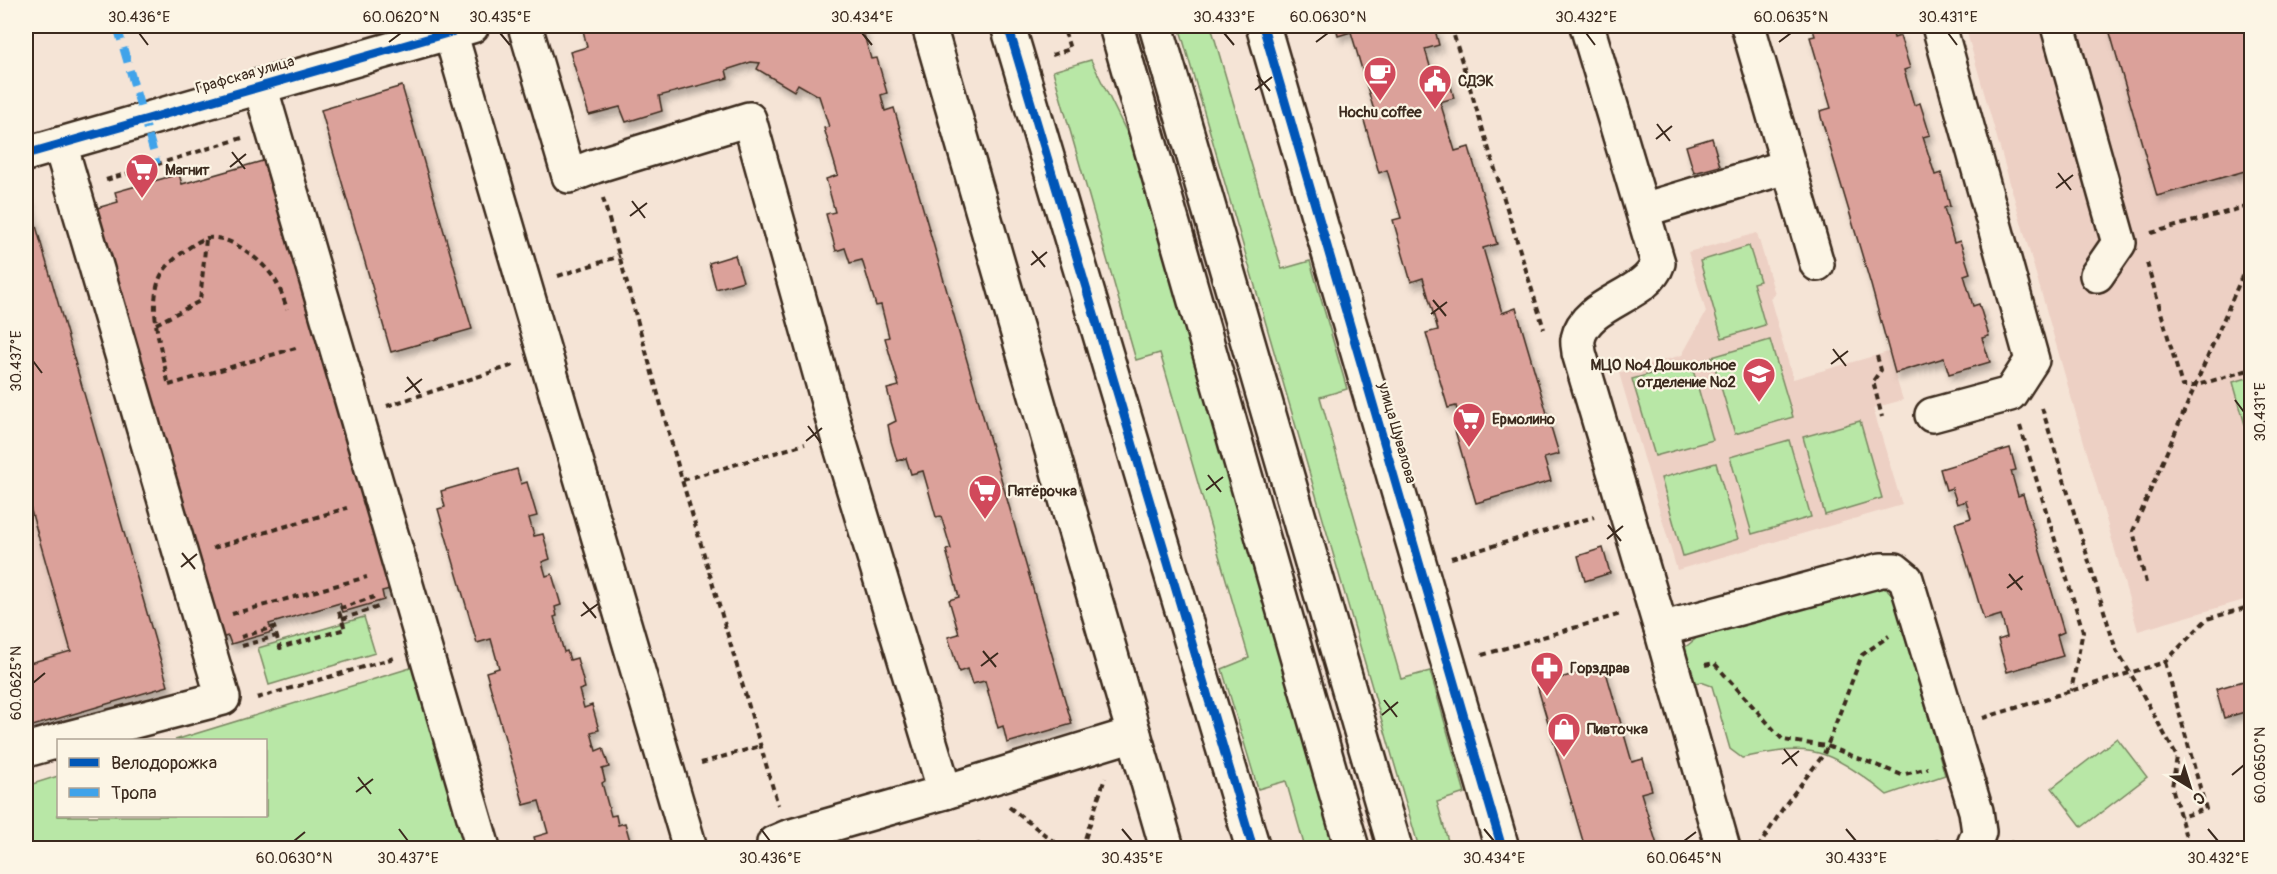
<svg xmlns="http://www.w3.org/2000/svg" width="2277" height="874" viewBox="0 0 2277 874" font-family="Pangolin,sans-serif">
	<defs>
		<filter id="shadow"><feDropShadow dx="3.5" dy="6" stdDeviation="3" flood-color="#0004"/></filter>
	</defs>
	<rect width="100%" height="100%" fill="#f5e4d6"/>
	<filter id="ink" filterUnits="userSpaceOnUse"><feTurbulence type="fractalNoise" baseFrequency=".0167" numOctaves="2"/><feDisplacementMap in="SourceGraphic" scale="12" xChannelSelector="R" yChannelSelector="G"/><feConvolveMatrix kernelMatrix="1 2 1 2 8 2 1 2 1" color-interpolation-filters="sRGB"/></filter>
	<g filter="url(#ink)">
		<g fill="#edd0c4">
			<path d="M1965 26H2251V598L2138 631Z"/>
			<path d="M1757 233 1775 294 1770 298 1793 379 1888 352 1903 400 1873 408 1902 505 1677 570 1619 373 1682 355 1706 312 1688 252Z"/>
			<path d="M26 493 88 710 26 728Z"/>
		</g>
		<g fill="#b8e7a6" stroke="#7a8862" stroke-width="1.5">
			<path d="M1179 26H1211L1282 269 1310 261 1347 389 1320 397 1401 679 1430 671 1465 793 1437 802 1450 848H1419Z"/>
			<path d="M1091 60 1135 149 1335 848H1305L1286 781 1258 789 1222 669 1249 658 1160 353 1136 360 1053 71Z"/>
			<path d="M1749 246 1760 281 1753 283 1765 325 1722 338 1700 261Z"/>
			<path d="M1770 340 1793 417 1735 434 1712 357Z"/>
			<path d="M1691 363 1713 440 1655 456 1632 379Z"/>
			<path d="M2251 377H2252L2251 446 2233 382Z"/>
			<path d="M1860 421 1882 498 1825 515 1803 437Z"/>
			<path d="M1789 440 1811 517 1752 534 1730 457Z"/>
			<path d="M1716 463 1738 539 1683 556 1661 478Z"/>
			<path d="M1874 585 1888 590 1895 600 1945 775 1887 795C1869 780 1847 763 1825 755 1799 745 1768 753 1742 758L1730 749 1712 686 1701 682 1687 684 1683 649 1698 637Z"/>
			<path d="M364 617 375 653 269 685 258 648Z"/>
			<path d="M417 666 470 848H26V786L58 776V816H266V740H175Z"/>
			<path d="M2117 738 2147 777 2082 827 2052 788Z"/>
		</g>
		<g fill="#dba19a" stroke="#3b2a1e" stroke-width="1.5" filter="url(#shadow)">
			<path d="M582 26H857L862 28 871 59 877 58 887 93 881 95 885 111 894 108 1072 724 1007 743 1003 726 998 728 985 681 972 684 967 669 959 672 948 637 959 634 949 600 959 597 946 550 951 549 941 516 936 517 923 471 911 474 906 458 897 461 891 441 888 425 896 421 887 389 899 386 885 338 889 337 881 305 876 306 862 260 850 263 845 248 836 251 826 214 835 212 826 179 838 175 824 128 829 127 819 96 798 84 794 91 757 69 760 63 751 62 726 70 728 78 659 96 662 111 626 122 620 107 589 115 570 52 587 47Z"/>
			<path d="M1336 26H1434L1439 45 1425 49 1434 80 1448 75 1454 98 1440 102 1455 151 1469 147 1497 244 1483 248 1502 313 1516 308 1559 454 1544 458 1551 481 1476 503 1454 427 1461 425 1456 406 1448 408 1426 333 1438 330 1423 278 1411 282 1393 220 1401 218 1387 170 1379 173 1363 117 1375 114 1351 32 1338 36Z"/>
			<path d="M1812 26H1891L1894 38 1900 36 1910 68 1904 70 1914 105 1920 103 1930 135 1923 137 1935 175 1941 173 1950 206 1944 208 1954 243 1960 241 1970 273 1964 275 1973 306 1979 304 1989 336 1982 338 1990 362 1949 374 1944 358 1895 373 1871 285 1821 117 1820 111 1831 108 1810 37 1815 36Z"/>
			<path d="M2108 26H2252V169L2157 196Z"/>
			<path d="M402 86 472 329 391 352 321 110Z"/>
			<path d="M1712 138 1720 166 1694 173 1686 146Z"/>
			<path d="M266 160 390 589 382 591 384 600 343 612 340 603 269 624 272 632 231 644 228 636 221 638 97 208 118 202 115 192 179 174 182 184Z"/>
			<path d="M28 198 168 686 26 728V664L71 651 26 493V199Z"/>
			<path d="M735 255 743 281 716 289 709 263Z"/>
			<path d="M2010 448 2016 470 2011 471 2018 496 2023 494 2064 632 2057 635 2063 656 2007 672 1998 640 2007 637 2001 615 1984 620 1955 523 1971 518 1966 501 1957 504 1952 488 1946 490 1940 469Z"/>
			<path d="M517 469 521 484 527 482 537 516 529 518 534 536 543 534 550 559 542 562 546 576 552 574 561 605 555 607 557 616 554 617 564 652 567 651 570 660 577 658 585 688 579 690 584 708 592 705 599 730 591 732 596 751 603 748 609 767 602 769 605 781 602 783 611 816 616 815 618 825 625 823 632 848H537L534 837 548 833 539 801 524 805 486 672 499 668 491 639 477 643 438 509 445 507 441 491Z"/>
			<path d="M1603 548 1610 573 1585 581 1578 556Z"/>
			<path d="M1604 665 1632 762 1643 759 1652 790 1641 793 1658 848H1585L1537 685Z"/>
			<path d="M2247 680 2252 695V710L2224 718 2216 689Z"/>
			<path d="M979 843 981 848H958L964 847Z"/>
		</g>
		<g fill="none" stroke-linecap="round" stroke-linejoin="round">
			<defs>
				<g id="minor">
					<path d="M525 26 569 176 595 166 749 119 837 434 945 792 1134 734"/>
					<path d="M929 26 1167 848"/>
					<path d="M1008 26 1253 848"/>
					<path d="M1116 26 1352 848"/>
					<path d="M1156 26 1395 848"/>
					<path d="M1263 26 1502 848"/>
					<path d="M1587 26 1658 263C1647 297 1586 301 1578 339 1577 343 1579 349 1579 353L1661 629 1723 848"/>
					<path d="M1748 26 1817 264"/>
					<path d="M2058 26 2119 243 2097 275"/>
					<path d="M450 32 690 848"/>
					<path d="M260 86 483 848"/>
					<path d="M60 144 223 698 61 740"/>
					<path d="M26 154 472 26"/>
					<path d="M1643 210 1789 166"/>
					<path d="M1932 415 2010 394 2032 360 1939 26"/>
					<path d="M1661 629 1881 570H1895L1906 579 1976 811 1979 832 1973 848"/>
					<path d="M26 750 58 741"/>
					<path d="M775 848 774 843 788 837 945 792"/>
				</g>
			</defs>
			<use href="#minor" stroke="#3b2a1e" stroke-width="38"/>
			<g stroke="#3b2a1e" stroke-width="4" stroke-dasharray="6 4.5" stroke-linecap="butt">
				<path d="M1451 26 1544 329"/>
				<path d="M1052 55 1070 49 1063 26"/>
				<path d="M106 180 242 138"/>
				<path d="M603 198 682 480 778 805"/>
				<path d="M2151 233 2252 205"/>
				<path d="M2147 263 2182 386H2194L2252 369"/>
				<path d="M558 276 620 256"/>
				<path d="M156 324 200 301 206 239"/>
				<path d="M1877 356 1881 370 1873 381 1882 417"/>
				<path d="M168 382C162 350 149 315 158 283 162 269 173 260 183 252 190 247 199 240 207 238 231 234 266 263 277 283 281 291 284 300 287 309"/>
				<path d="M169 385 299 347"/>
				<path d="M387 406 514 365"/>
				<path d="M2042 408 2116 650 2138 686 2177 757 2172 787 2189 848"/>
				<path d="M2020 426 2083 631 2071 691"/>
				<path d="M683 480 805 444"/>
				<path d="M213 548 347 508"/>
				<path d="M1451 558 1594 517"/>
				<path d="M2146 583 2133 531 2252 253"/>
				<path d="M232 614 367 577"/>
				<path d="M342 619 378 607"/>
				<path d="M241 637 274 627 280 648 345 629 338 609 374 597"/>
				<path d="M242 646 276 636"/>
				<path d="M1482 655 1621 614"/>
				<path d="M2165 662 2206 809 2180 817"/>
				<path d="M1705 665 1714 663 1783 740 1827 746 1902 775 1928 768"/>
				<path d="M257 698 394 658"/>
				<path d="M1983 718 2165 662 2207 619 2252 606"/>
				<path d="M701 763 760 746"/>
				<path d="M1009 807 1062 848"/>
				<path d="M2010 842 2026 848"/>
				<path d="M1082 848 1105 778"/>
				<path d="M1758 848 1785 805 1824 754 1862 655 1889 636"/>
				<path d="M1914 848 1941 840"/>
			</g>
			<use href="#minor" stroke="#fcf5e5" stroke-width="33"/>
			<path stroke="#3fa3ea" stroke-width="8" stroke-dasharray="15 8" stroke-linecap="butt" d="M117 26 157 164"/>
			<defs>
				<g id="cycleway">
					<path d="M1008 26 1253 848"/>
					<path d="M1263 26 1502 848"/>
					<path d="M26 154 472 26"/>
				</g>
			</defs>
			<use href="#cycleway" stroke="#fcf5e5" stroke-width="13"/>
			<use href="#cycleway" stroke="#0057b8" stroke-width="9"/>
		</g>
	</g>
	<path fill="none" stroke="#3b2a1e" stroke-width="2" d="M139 33 148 45M500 33 510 45M862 33 872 45M1224 33 1234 45M1586 33 1595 45M1948 33 1957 45M389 42 401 33M1316 42 1328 33M1779 42 1791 33M1257 75 1270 91M1255 90 1272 77M1657 124 1670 141M1656 139 1672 126M232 152 245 169M230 167 246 154M2058 173 2071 190M2056 188 2073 175M632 201 645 218M630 216 647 203M1032 251 1045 267M1031 265 1047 252M1433 300 1446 316M1431 314 1447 302M1833 349 1846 366M33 361 42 373M1831 364 1848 351M407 377 420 393M405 392 422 379M2235 400 2244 412M808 426 821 443M806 441 822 428M1208 475 1221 492M1206 490 1223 477M1608 525 1621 541M1607 539 1623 526M182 553 195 569M181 567 197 554M2009 574 2022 590M2007 588 2023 576M583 602 596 618M581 616 598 604M983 651 996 667M981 666 998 653M33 683 45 673M1384 700 1397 717M1382 715 1398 702M1784 749 1797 766M1782 764 1799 751M2232 775 2244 765M358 777 371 794M356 792 373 779M399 829 408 841M761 829 770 841M1122 829 1132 841M1484 829 1494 841M1846 829 1856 841M2208 829 2218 841M294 841 305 832M1684 841 1696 832"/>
	<defs>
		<symbol id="cafe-pin" viewBox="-11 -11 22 30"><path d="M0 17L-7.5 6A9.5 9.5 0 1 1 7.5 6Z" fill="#d1495b" stroke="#fcf5e5"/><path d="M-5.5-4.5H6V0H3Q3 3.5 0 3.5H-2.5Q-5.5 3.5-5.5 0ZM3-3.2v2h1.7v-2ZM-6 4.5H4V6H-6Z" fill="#fff"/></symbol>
		<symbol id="civic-pin" viewBox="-11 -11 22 30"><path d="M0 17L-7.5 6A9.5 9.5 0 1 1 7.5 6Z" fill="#d1495b" stroke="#fcf5e5"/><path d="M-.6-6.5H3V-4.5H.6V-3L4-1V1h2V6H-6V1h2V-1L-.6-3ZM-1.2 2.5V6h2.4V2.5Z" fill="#fff"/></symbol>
		<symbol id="supermarket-pin" viewBox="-11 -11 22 30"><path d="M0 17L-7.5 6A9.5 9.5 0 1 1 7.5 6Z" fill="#d1495b" stroke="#fcf5e5"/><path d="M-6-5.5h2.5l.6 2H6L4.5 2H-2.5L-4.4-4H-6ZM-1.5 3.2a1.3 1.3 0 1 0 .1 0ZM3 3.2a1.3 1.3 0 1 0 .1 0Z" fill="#fff"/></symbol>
		<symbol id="school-pin" viewBox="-11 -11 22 30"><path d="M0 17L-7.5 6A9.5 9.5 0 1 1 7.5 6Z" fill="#d1495b" stroke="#fcf5e5"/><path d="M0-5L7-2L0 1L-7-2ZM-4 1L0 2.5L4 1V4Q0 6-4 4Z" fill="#fff"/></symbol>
		<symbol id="pharmacy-pin" viewBox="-11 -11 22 30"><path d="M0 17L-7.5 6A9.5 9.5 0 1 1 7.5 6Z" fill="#d1495b" stroke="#fcf5e5"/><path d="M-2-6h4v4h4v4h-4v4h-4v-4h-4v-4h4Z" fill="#fff"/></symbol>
		<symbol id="shop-pin" viewBox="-11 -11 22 30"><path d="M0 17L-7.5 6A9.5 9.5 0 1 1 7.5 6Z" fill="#d1495b" stroke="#fcf5e5"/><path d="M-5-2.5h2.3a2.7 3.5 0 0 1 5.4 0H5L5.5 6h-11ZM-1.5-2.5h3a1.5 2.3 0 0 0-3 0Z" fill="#fff"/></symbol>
	</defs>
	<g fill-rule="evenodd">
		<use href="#cafe-pin" x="1361" y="54" width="38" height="52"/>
		<use href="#civic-pin" x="1416" y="62" width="38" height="52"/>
		<use href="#supermarket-pin" x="123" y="151" width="38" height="52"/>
		<use href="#school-pin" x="1740" y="355" width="38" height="52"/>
		<use href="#supermarket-pin" x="1450" y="400" width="38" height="52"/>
		<use href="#supermarket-pin" x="966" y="472" width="38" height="52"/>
		<use href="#pharmacy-pin" x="1528" y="649" width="38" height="52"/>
		<use href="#shop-pin" x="1545" y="710" width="38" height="52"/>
	</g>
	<g text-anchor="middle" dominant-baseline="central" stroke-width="4.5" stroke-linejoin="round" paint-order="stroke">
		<g font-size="15" fill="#3b2a1e" stroke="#fcf5e5">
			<text transform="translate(245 75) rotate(-16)">Графская улица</text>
			<text transform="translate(1397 433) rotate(74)">улица Шувалова</text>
		</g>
		<g font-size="15" font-weight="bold" fill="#3b2a1e" stroke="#fcf5e5" text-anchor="start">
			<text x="1458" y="81">СДЭК</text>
			<text x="1380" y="112" text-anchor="middle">Hochu coffee</text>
			<text x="165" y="170">Магнит</text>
			<text x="1736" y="365" text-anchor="end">МЦО №4 Дошкольное<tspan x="1736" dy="17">отделение №2</tspan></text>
			<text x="1492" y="419">Ермолино</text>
			<text x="1008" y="491">Пятёрочка</text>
			<text x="1570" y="668">Горздрав</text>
			<text x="1587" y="729">Пивточка</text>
		</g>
	</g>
	<rect width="2277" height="874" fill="none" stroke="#fcf5e5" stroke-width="66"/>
	<rect x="57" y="739" width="210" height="78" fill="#fcf5e5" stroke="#afa495" stroke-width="1.5"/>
	<rect x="69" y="758" width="30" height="9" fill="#0057b8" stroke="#afa495" stroke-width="1.5"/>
	<text x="111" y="769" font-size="18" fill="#3b2a1e">Велодорожка</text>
	<rect x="69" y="788" width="30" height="9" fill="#3fa3ea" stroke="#afa495" stroke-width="1.5"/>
	<text x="111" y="799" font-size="18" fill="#3b2a1e">Тропа</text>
	<g transform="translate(2190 787) rotate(142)" stroke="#fcf5e5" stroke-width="4.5" paint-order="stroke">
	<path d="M0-4.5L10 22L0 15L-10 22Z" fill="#3b2a1e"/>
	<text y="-9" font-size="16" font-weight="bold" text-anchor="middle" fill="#3b2a1e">С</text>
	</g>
	<rect x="33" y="33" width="2211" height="808" fill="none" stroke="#3b2a1e" stroke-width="2"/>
	<g font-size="15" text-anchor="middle" fill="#3b2a1e">
		<text x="139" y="22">30.436°E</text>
		<text x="401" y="22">60.0620°N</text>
		<text x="500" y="22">30.435°E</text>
		<text x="862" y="22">30.434°E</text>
		<text x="1224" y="22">30.433°E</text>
		<text x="1328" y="22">60.0630°N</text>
		<text x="1586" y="22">30.432°E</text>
		<text x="1791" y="22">60.0635°N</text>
		<text x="1948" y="22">30.431°E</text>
		<text transform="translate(16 361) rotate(-90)" y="5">30.437°E</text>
		<text transform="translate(2260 412) rotate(-90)" y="5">30.431°E</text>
		<text transform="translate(16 683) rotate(-90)" y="5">60.0625°N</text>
		<text transform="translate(2260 765) rotate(-90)" y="5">60.0650°N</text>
		<text x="294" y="863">60.0630°N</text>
		<text x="408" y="863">30.437°E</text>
		<text x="770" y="863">30.436°E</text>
		<text x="1132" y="863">30.435°E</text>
		<text x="1494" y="863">30.434°E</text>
		<text x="1684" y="863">60.0645°N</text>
		<text x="1856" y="863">30.433°E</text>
		<text x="2218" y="863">30.432°E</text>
	</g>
</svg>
